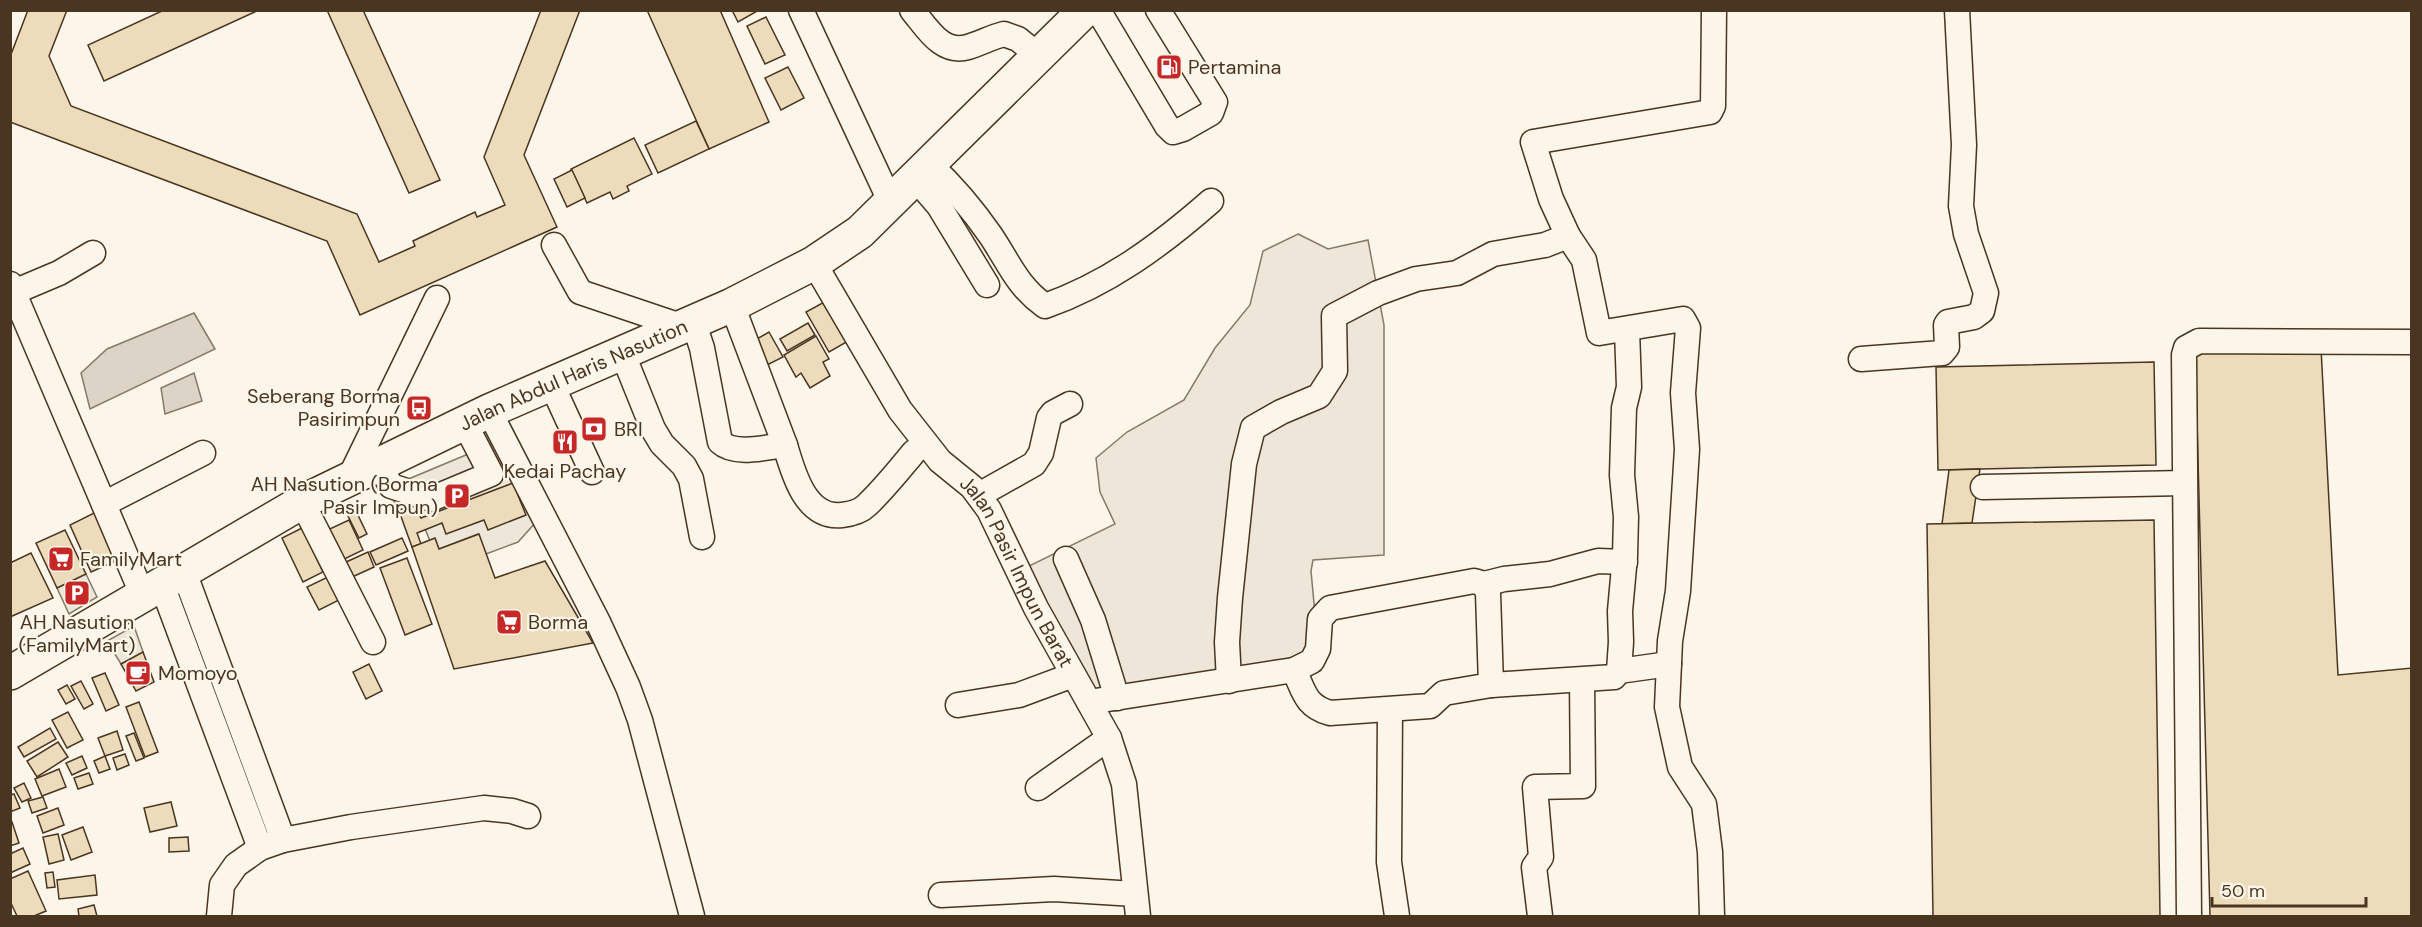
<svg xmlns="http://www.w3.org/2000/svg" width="2422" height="927" viewBox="0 0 2422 927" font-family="'DM Sans',sans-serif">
	<rect width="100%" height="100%" fill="#fbf6e9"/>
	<path fill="#ede6d9" stroke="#887966" stroke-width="1.5" d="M1298 234 1328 249 1368 240 1384 325V555L1313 560 1311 571 1318 646 1305 656 1095 695 1027 567 1115 524 1100 492 1096 458 1127 432 1184 400 1215 348 1250 305 1263 251Z"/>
	<g fill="#ede7d9" stroke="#887966" stroke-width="1.5">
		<path d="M497 442 536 522 518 542 486 554 478 534 439 549 435 539 430 541 415 504 399 511 387 488Z"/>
		<path d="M86 574 97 597 69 614 57 588Z"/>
		<path d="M134 626 143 652 121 664 107 641Z"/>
	</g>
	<g fill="#dcd4c6" stroke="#887966" stroke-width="1.5">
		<path d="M194 313 215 349 90 409 81 373 107 349Z"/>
		<path d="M194 373 202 401 165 414 161 388Z"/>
	</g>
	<g fill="#ecdcbc" stroke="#4a3520" stroke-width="1.5">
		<path d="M28 10H67L49 56 71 106 357 214 379 262 415 246 413 241 475 212 477 217 505 205 484 157 541 10H580L524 155 557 227 360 315 327 241 10 122V57Z"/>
		<path d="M164 10H259L104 81 88 45Z"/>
		<path d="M327 10H363L440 180 409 193Z"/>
		<path d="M647 10H720L769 122 709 149Z"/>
		<path d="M732 10H759L738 22Z"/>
		<path d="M766 17 785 55 765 64 747 26Z"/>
		<path d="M788 67 804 98 781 110 765 78Z"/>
		<path d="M696 121 709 149 658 173 645 145Z"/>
		<path d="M634 138 652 174 627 186 629 191 613 199 610 192 587 203 571 169Z"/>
		<path d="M572 170 585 198 567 207 554 179Z"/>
		<path d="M828 300 850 340 829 352 806 312Z"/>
		<path d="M808 323 815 335 787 351 780 339Z"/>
		<path d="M769 332 783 357 763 367 750 343Z"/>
		<path d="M816 336 829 359 823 362 830 376 810 388 801 373 796 377 784 355Z"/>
		<path d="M2195 345 2321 348 2338 675 2412 668V916H2210Z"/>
		<path d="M2154 362 2156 465 1938 470 1936 367Z"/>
		<path d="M1980 469 1972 523 1942 524 1949 470Z"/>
		<path d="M513 483 526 515 488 530 484 520 446 534 442 523 417 533 421 544 412 547 399 511 402 509 415 504 421 518Z"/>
		<path d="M356 511 367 534 359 538 348 516Z"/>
		<path d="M96 512 118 560 91 572 70 525Z"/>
		<path d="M349 520 363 550 336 563 321 533Z"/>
		<path d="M2154 520 2160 916H1933L1927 524Z"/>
		<path d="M302 528 323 572 303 582 282 538Z"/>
		<path d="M65 530 86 574 57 588 36 543Z"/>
		<path d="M479 534 495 578 545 561 593 643 454 669 412 547 435 538 439 549Z"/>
		<path d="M402 538 408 551 376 565 370 552Z"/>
		<path d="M368 552 374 567 350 578 344 563Z"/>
		<path d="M31 553 53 598 10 617V563Z"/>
		<path d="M407 558 432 624 405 635 380 568Z"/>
		<path d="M330 576 341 599 319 610 307 587Z"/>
		<path d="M143 652 154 682 136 691 121 664Z"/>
		<path d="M369 664 382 691 366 699 353 672Z"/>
		<path d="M105 673 119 705 106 711 92 678Z"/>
		<path d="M81 681 93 704 84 709 71 686Z"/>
		<path d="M67 685 75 699 66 704 58 690Z"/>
		<path d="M139 702 158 752 145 757 126 707Z"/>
		<path d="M68 712 83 740 67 748 52 720Z"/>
		<path d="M50 728 56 739 24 757 18 747Z"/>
		<path d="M117 731 123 750 105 756 98 738Z"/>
		<path d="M134 733 144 758 136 761 126 736Z"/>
		<path d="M58 742 68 757 37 777 27 761Z"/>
		<path d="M125 754 129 765 117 770 113 758Z"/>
		<path d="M82 756 87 768 72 775 66 763Z"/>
		<path d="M105 756 110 769 99 773 94 761Z"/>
		<path d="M59 769 66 787 42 796 35 779Z"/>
		<path d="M89 773 93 784 78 789 74 778Z"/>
		<path d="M24 783 31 798 22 802 14 788Z"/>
		<path d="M14 794 20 808 10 812V795Z"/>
		<path d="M43 797 47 808 32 813 28 801Z"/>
		<path d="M171 802 177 826 150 832 144 808Z"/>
		<path d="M58 808 64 825 43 833 37 816Z"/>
		<path d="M12 822 19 843 10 846V823Z"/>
		<path d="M83 827 92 852 71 860 62 835Z"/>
		<path d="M58 834 64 860 49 864 43 837Z"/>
		<path d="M188 837 189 851 169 852V838Z"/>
		<path d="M23 848 30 864 10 873V854Z"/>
		<path d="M28 871 46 911 34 916H17L10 901V879Z"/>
		<path d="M53 872 55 887 47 888 45 873Z"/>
		<path d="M95 875 97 895 59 899 57 880Z"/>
		<path d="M94 905 97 916H79L78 909Z"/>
	</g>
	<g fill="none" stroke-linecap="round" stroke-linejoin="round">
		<defs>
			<g id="minor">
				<path d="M801 10 891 203"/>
				<path d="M912 10C927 28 942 55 968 47 981 43 992 37 1004 34L1018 39 1039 56"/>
				<path d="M1098 10 1167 126 1173 132 1183 129 1211 113 1215 102 1158 10"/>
				<path d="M930 165C953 186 973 210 991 236 1009 263 1017 286 1045 306 1108 284 1161 245 1211 201"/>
				<path d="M915 178 939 206 987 285"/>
				<path d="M554 245 580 292 681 326"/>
				<path id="s1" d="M814 263 900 410 940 461 972 487 989 510 1036 608 1109 738 1124 784 1138 916"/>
				<path d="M10 284 143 596"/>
				<path d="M14 292 59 273 93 253"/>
				<path d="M732 305 785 445"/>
				<path d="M693 321 702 348 720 442C735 456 767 447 785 445 793 472 805 519 842 515 851 514 860 512 867 505 884 489 899 470 914 452"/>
				<path d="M622 352 653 429 662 444 684 466 691 479 702 537"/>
				<path d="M1861 359 1942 353 1947 347 1946 325 1948 322 1974 317 1982 311 1986 293 1966 234 1961 206 1964 145 1957 10"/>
				<path d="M551 383 592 472"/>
				<path d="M489 411 598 622 628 687 640 720 692 916"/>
				<path d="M379 464 391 486 431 499 491 474 464 422"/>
				<path d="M349 479 437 298"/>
				<path d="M1983 487 2185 483"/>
				<path d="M979 495 1034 464 1041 453 1049 418 1053 413 1070 404"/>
				<path d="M302 502 373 642"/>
				<path d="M104 504 203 453"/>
				<path d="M1066 559 1093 620 1117 698"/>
				<path d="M184 572 283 840"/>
				<path d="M1484 584 1504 579 1550 574 1598 561 1625 562"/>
				<path d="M162 585 260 848"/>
				<path d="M1294 670C1304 691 1305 706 1330 713L1430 706 1444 693 1491 685 1614 677 1619 671 1669 664"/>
				<path d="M1619 671 1621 642 1620 611 1625 556 1626 517 1622 475 1624 408 1629 387 1627 330"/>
				<path d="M1229 681 1227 642 1230 598 1244 464 1253 428 1281 412 1319 396 1335 371 1334 316 1378 293 1416 279 1457 273 1493 254 1545 245 1568 236"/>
				<path d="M1089 702 1294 670 1312 661 1318 649 1320 619 1330 608 1474 581 1484 584 1488 593 1491 685"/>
				<path d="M958 705 1019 695 1073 675"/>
				<path d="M1390 710 1389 862 1397 916"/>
				<path d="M1038 788 1109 738"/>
				<path d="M941 895 1054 889 1135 894"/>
				<path d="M219 916 222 885 236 865 260 848 283 840 351 827 484 808 512 811 528 816"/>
				<path d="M1540 916 1534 867 1541 857 1535 787 1583 786 1582 680"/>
				<path d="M1712 916 1710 852 1704 804 1680 767 1667 707 1670 641 1678 591 1687 449 1683 393 1688 328 1683 319 1599 333 1584 260 1568 236 1551 199 1533 142 1710 112 1713 106 1714 10"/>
				<path d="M2189 916 2184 355 2186 348 2199 341 2412 342"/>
			</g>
			<g id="highway">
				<path id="s2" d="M10 673 302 502 489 411 732 305 814 263 860 232 1085 10"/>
			</g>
		</defs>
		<use href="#minor" stroke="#4a3520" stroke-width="27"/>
		<use href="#highway" stroke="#4a3520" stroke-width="36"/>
		<use href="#minor" stroke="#fbf6e9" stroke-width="24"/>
		<use href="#highway" stroke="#fbf6e9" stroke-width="33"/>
	</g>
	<defs>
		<symbol id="fuel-square" viewBox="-11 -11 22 22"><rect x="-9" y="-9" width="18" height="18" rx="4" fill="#c62828" stroke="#fbf6e9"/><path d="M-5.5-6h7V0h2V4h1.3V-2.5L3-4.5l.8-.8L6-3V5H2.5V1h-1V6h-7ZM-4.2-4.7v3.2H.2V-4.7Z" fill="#fff"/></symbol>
		<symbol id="bus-square" viewBox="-11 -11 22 22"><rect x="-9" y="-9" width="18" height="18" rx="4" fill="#c62828" stroke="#fbf6e9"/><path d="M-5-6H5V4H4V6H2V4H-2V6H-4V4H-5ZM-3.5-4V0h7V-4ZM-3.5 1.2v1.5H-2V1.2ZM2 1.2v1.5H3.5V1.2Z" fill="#fff"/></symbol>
		<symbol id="bank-square" viewBox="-11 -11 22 22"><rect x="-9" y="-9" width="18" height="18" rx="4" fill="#c62828" stroke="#fbf6e9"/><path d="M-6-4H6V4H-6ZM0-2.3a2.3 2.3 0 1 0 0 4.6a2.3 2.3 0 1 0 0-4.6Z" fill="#fff"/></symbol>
		<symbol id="restaurant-square" viewBox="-11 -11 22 22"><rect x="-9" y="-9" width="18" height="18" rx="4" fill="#c62828" stroke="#fbf6e9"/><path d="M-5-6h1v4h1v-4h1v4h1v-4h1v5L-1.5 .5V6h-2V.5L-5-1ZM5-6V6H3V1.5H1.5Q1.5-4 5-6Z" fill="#fff"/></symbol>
		<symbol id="parking-square" viewBox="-11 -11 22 22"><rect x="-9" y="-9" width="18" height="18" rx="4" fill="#c62828" stroke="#fbf6e9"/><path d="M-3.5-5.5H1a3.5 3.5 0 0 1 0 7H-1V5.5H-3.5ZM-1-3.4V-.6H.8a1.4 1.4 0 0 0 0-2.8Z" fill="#fff"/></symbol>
		<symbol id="supermarket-square" viewBox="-11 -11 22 22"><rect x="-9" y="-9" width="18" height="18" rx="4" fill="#c62828" stroke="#fbf6e9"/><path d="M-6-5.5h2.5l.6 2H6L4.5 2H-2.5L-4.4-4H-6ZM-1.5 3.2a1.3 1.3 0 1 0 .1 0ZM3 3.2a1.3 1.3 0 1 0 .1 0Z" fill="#fff"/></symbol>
		<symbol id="cafe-square" viewBox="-11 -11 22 22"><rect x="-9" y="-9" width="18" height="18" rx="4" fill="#c62828" stroke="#fbf6e9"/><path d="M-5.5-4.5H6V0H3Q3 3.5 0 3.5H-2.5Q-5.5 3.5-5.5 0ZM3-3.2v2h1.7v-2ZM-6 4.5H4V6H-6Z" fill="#fff"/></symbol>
	</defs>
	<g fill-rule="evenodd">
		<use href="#fuel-square" x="1154" y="52" width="30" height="30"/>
		<use href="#bus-square" x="404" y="393" width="30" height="30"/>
		<use href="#bank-square" x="579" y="414" width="30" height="30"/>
		<use href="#restaurant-square" x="550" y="427" width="30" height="30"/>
		<use href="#parking-square" x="442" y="481" width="30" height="30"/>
		<use href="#supermarket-square" x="46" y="544" width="30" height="30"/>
		<use href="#parking-square" x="62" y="578" width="30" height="30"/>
		<use href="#supermarket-square" x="494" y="607" width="30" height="30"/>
		<use href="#cafe-square" x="123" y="658" width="30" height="30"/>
	</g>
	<g text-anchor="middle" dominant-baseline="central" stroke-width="4.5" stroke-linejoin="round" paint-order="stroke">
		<g font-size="20" fill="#4a3520" stroke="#fbf6e9" text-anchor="start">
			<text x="1188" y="67">Pertamina</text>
			<text x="400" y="396" text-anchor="end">Seberang Borma<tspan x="400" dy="23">Pasirimpun</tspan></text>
			<text x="614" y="429">BRI</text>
			<text x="565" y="471" text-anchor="middle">Kedai Pachay</text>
			<text x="438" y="484" text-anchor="end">AH Nasution (Borma<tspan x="438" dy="23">Pasir Impun)</tspan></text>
			<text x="80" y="559">FamilyMart</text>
			<text x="77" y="622" text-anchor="middle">AH Nasution<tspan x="77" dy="23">(FamilyMart)</tspan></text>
			<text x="528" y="622">Borma</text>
			<text x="158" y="673">Momoyo</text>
		</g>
		<g font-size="20" fill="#4a3520" stroke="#fbf6e9">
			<text stroke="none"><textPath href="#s2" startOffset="638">Jalan Abdul Haris Nasution</textPath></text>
			<text stroke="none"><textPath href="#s1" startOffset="372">Jalan Pasir Impun Barat</textPath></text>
		</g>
	</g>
	<rect width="2422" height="927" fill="none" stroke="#4a3520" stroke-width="24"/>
	<path d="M2212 897v9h154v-9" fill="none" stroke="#4a3520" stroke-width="3"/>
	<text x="2221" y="897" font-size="18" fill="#4a3520" stroke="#fbf6e9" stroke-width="4.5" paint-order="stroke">50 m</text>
</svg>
